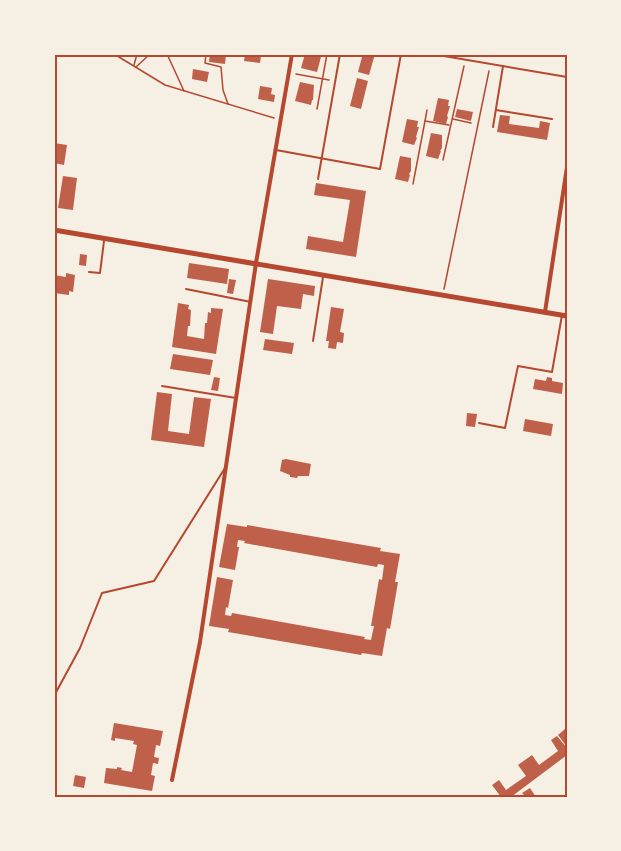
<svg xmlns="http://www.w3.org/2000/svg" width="621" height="851" viewBox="0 0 621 851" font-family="'Roboto Condensed',sans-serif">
	<rect width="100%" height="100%" fill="#f6efe4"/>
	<g fill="#bf614a">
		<path d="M210 54H226L225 64 209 62Z"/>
		<path d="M245 54H257V56H261L260 63 244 61Z"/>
		<path d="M305 54H320L321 57 317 72 301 68Z"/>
		<path d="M355 54H375L369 75 358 72 362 57Z"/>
		<path d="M193 69 209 72 207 82 192 79Z"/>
		<path d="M357 78 368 81 361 109 350 106Z"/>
		<path d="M300 82 314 85 313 100H312L311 105 295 101Z"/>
		<path d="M260 86 272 88 271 94 275 95 274 102 258 99Z"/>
		<path d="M438 98 449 100 448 106H450L447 116 448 117 446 124 433 121Z"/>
		<path d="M457 109 473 112 471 121 455 117Z"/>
		<path d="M500 115 510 116 509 124 539 128 540 121 550 123 547 140 497 132Z"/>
		<path d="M407 119 418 121 417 127H419L416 137 417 138 414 145 402 142Z"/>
		<path d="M431 133 442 135V148L440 151H441L438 159 426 156Z"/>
		<path d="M54 143 67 145 64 165 54 163Z"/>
		<path d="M400 156 411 158V171L409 174 410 175 408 182 395 179Z"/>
		<path d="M63 176 77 178 73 210 58 208Z"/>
		<path d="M316 183 366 191 356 257 306 249 308 236 343 242 350 200 314 195Z"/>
		<path d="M80 254 87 255 86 266 79 265Z"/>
		<path d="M189 263 229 269 227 284 187 278Z"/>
		<path d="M66 273 75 275 73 292 69 291V295L54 293V275L66 277Z"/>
		<path d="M229 279 236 280 233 294 227 293Z"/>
		<path d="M268 279 315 286 314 296 303 294 301 309 277 306 273 334 260 332Z"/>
		<path d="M178 303 189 305 188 309 191 310 190 326H188L187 336 204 339 205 323H207L208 312 211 313V308L223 309 216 354 172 347Z"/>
		<path d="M331 307 344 309 340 332 344 333 343 343 337 342 336 349 328 348 329 341H326Z"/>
		<path d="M265 339 294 343 292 354 263 350Z"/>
		<path d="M173 354 213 360 210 375 170 369Z"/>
		<path d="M214 377 220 378 218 391 211 390Z"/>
		<path d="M547 377 552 378V381L563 383 562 394 533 389 535 379 546 381Z"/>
		<path d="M157 392 172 394 168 431 189 434 194 397 211 399 204 447 151 440Z"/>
		<path d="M467 413 477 414 475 427 466 426Z"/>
		<path d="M525 419 553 424 551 436 523 431Z"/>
		<path d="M286 459 311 464 309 476H298L297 478 290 477V475L280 471 282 460Z"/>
		<path d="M227 524 247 527V525L381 548 380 551 400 554 395 582H398L390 629 387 628 382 656 362 653 361 655 228 632 229 629 209 626 217 577 233 580 228 608 226 607 225 615 231 616 232 613 365 637 364 639 371 640 374 626H371L379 579 382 580 384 565 378 564 377 567 244 543 245 541 238 540 237 547H239L235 570 219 567Z"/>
		<path d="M114 723 163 731 160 746 156 745 154 757 159 758 158 764 153 763 151 775 155 776 152 791 104 783 106 768 117 769V767L122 768 121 770 132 772 137 745 133 744 134 741 115 738V741L111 740Z"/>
		<path d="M565 729 567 731V747L558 735Z"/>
		<path d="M557 736 567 748V755L511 797H501L492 785 499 780 506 790 526 776 518 765 532 755 539 765 558 751 551 740Z"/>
		<path d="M75 775 86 777 84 788 73 786Z"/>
		<path d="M530 788 536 797H526L522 793Z"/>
	</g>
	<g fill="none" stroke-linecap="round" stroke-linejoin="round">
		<g stroke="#b5482f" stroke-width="1.5">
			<path d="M114 54 165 85 274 118"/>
			<path d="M167 54 184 91"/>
			<path d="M206 54 205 63 221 67 223 90 228 104"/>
			<path d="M134 65 137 54"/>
			<path d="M136 67 150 54"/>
			<path d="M296 74 329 80"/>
			<path d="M317 109 327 54"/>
			<path d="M427 110 425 121 449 125"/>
			<path d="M453 119 471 123"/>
			<path d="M443 160 464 66"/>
			<path d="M413 184 425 121"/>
			<path d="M444 289 489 71"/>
		</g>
		<g stroke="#b5482f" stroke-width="2">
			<path d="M432 54 567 77"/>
			<path d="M496 110 552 119"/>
			<path d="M493 127 503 66"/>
			<path d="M276 150 380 169 401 54"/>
			<path d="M318 179 340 54"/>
			<path d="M89 272 100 273 104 241"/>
			<path d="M186 289 251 302"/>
			<path d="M313 341 323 277"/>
			<path d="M162 386 236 398"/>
			<path d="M479 423 505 428 518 366 552 372 562 315"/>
			<path d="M54 696 80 648 102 593 154 581 225 468"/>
		</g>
		<g stroke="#b5482f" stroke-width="4">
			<path d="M545 312 567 167"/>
			<path d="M172 780 200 642 256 263 292 54"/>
		</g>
		<path stroke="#b5482f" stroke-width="5" d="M54 230 567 316"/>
	</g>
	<rect width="621" height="851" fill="none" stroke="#f6efe4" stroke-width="111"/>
	<rect x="56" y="56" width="510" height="740" fill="none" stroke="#b5482f" stroke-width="2"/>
</svg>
